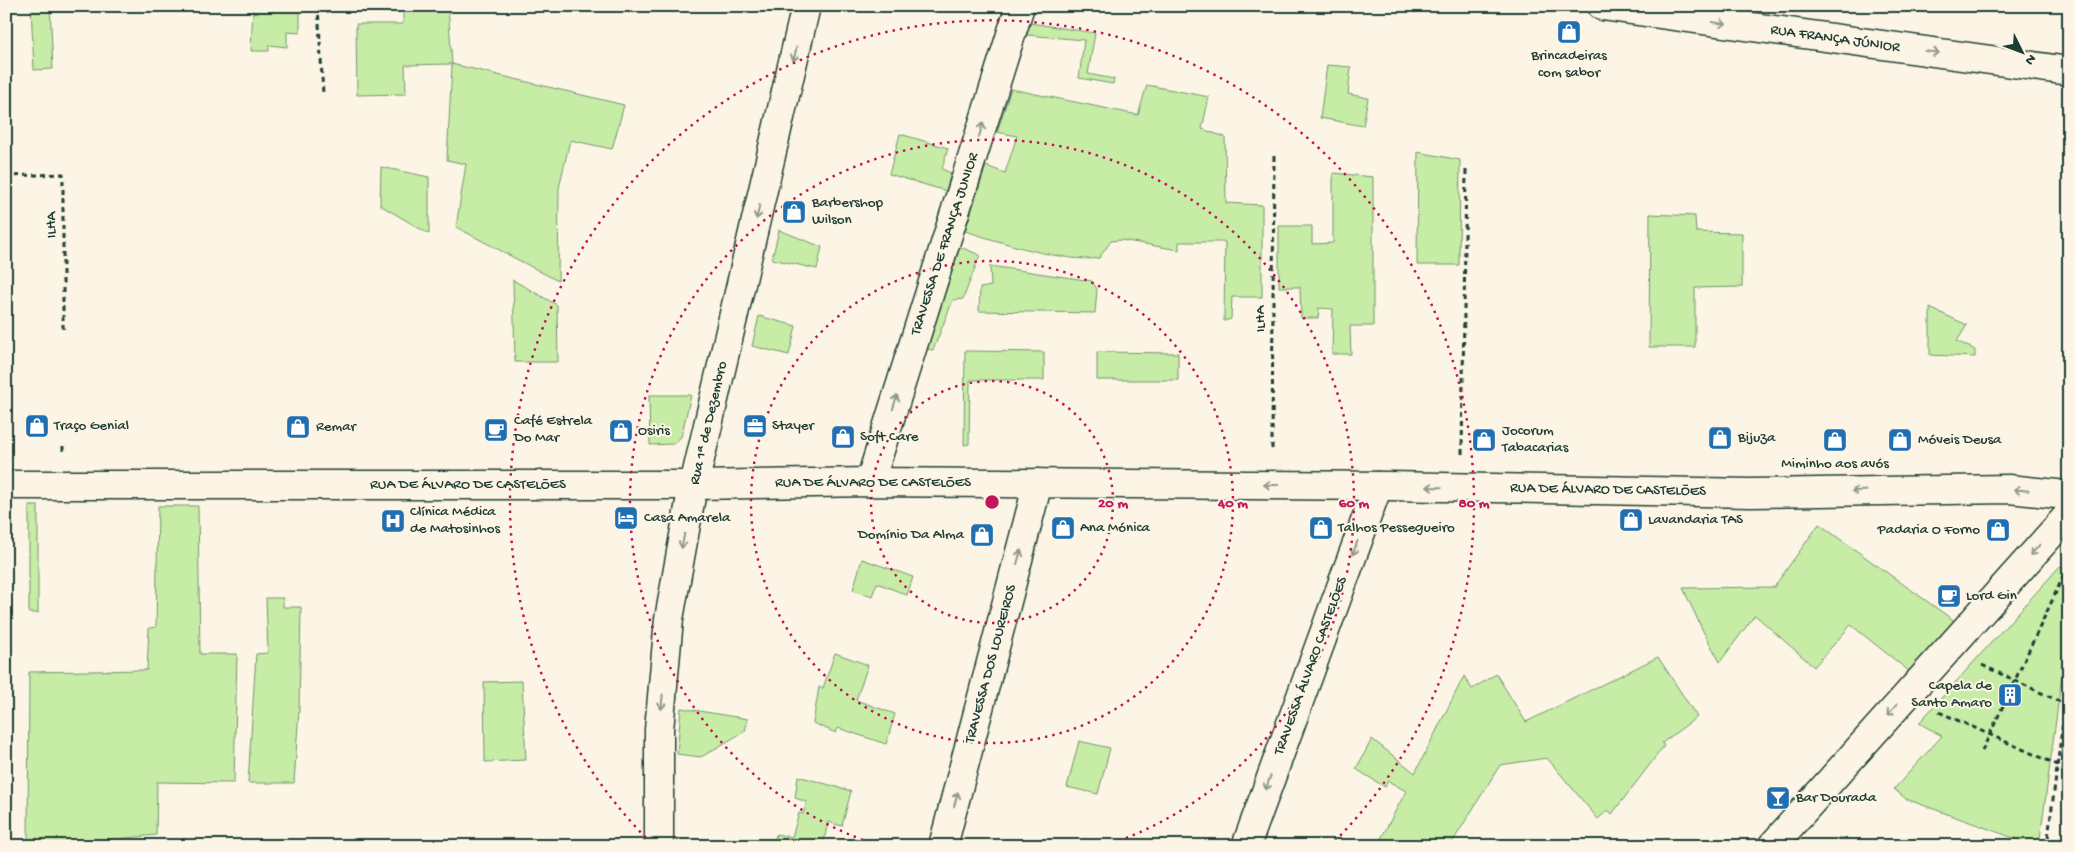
<svg xmlns="http://www.w3.org/2000/svg" width="2075" height="852" viewBox="0 0 2075 852" font-family="'Gochi Hand',sans-serif">
	<rect width="100%" height="100%" fill="#fcf5e5"/>
	<filter id="ink" filterUnits="userSpaceOnUse"><feTurbulence type="fractalNoise" baseFrequency=".02" numOctaves="2"/><feDisplacementMap in="SourceGraphic" scale="10" xChannelSelector="R" yChannelSelector="G"/><feConvolveMatrix kernelMatrix="1 2 1 2 8 2 1 2 1" color-interpolation-filters="sRGB"/></filter>
	<g filter="url(#ink)">
		<g fill="#c7eca6" stroke="#73946d">
			<path d="M31 6H50L53 69 34 70Z"/>
			<path d="M253 6H300V33L287 32V47L269 45V51H251Z"/>
			<path d="M403 6H448L452 64 624 105 612 149 570 140 559 188 558 281 456 227 466 164 447 160 452 64 405 65 406 94 357 95 356 24H403Z"/>
			<path d="M1030 23 1095 33 1088 74 1114 79 1113 84 1079 78 1084 40 1027 35Z"/>
			<path d="M1327 65 1351 67 1348 94 1368 98 1363 126 1320 118Z"/>
			<path d="M1147 85 1209 97 1202 129 1225 137 1226 203 1262 205V297H1232L1231 319 1224 321 1225 242H1179V250L1121 240 1111 241 1099 258C1068 264 997 241 965 231L986 166 1005 173 1017 136 997 132 1011 89 1138 115Z"/>
			<path d="M900 134 948 148 942 169 951 173 946 191 889 174Z"/>
			<path d="M1418 152 1460 160 1459 265H1417Z"/>
			<path d="M381 167 429 177V234L380 205Z"/>
			<path d="M1333 173 1373 177V326H1350L1351 354H1332L1333 309 1319 308 1318 318H1301L1300 287H1279V226H1312V244L1333 243Z"/>
			<path d="M1650 214 1695 216 1696 232 1742 233V287L1695 288V347H1649Z"/>
			<path d="M779 230 822 247 817 269 772 259Z"/>
			<path d="M960 247 980 255 963 299 953 300 933 350 927 349Z"/>
			<path d="M990 266 1092 281 1097 289 1095 313 979 311 980 288 991 286Z"/>
			<path d="M513 280 557 305 558 362H515Z"/>
			<path d="M1930 308 1967 325 1957 341 1975 350V357L1930 355Z"/>
			<path d="M759 316 796 326 789 355 752 346Z"/>
			<path d="M965 351 1044 352V380H970L969 444 964 445Z"/>
			<path d="M1097 352 1178 353V380H1097Z"/>
			<path d="M649 395H691L681 437 673 444 650 445Z"/>
			<rect x="29" y="506" width="9" height="107"/>
			<path d="M158 506H198L200 654H237L234 783 157 782 156 835 107 840 28 844 29 672 147 670 149 628 156 627Z"/>
			<path d="M1819 524 1956 622 1910 672 1851 625 1814 667 1755 615 1720 662 1703 631 1683 588 1774 587Z"/>
			<path d="M862 559 913 577 907 595 877 583 872 596 853 590Z"/>
			<path d="M2060 566 2069 571V623L2039 846H2021L2022 841 1906 799 1894 789 1942 736 1919 723Z"/>
			<path d="M266 598H283V607H301L299 710 294 783H248L256 654 268 653Z"/>
			<path d="M835 653 868 665 856 700 895 714 886 744 838 728 836 733 813 723 819 687 823 688Z"/>
			<path d="M1658 657 1697 717 1662 743 1664 746 1612 814 1608 810 1598 819 1547 758 1500 765 1450 846H1377L1406 791 1388 781 1385 787 1356 769 1372 739 1415 773 1464 676 1472 689 1496 674 1526 722Z"/>
			<path d="M522 681 526 760 485 762 484 682Z"/>
			<path d="M681 708 748 719 745 731 701 757 677 754Z"/>
			<path d="M1079 741 1110 748 1098 794 1067 787Z"/>
			<path d="M798 776 851 791 842 826 828 822 823 846H786L774 843 776 834 792 837 799 813 803 814 807 802 795 798Z"/>
		</g>
		<g fill="none" stroke-linecap="round" stroke-linejoin="round">
			<defs>
				<g id="minor">
					<path d="M1602 6 2069 71"/>
					<path d="M870 482 1020 6"/>
					<path d="M659 846V730L669 619 690 502 806 6"/>
					<path d="M943 846 1038 483"/>
					<path d="M1246 846 1378 486"/>
					<path d="M1772 846 2069 514"/>
				</g>
				<path id="tertiary" d="M6 485H695L870 482 1388 486 1751 493 2009 489 2057 494 2069 498"/>
			</defs>
			<use href="#minor" stroke="#1f3d34" stroke-width="31"/>
			<use href="#tertiary" stroke="#1f3d34" stroke-width="31"/>
			<g stroke="#1f3d34" stroke-width="3" stroke-dasharray="5 4" stroke-linecap="butt">
				<path d="M318 6 323 94"/>
				<path d="M6 176 63 174V331"/>
				<path d="M1272 449 1274 154"/>
				<path d="M63 451V444"/>
				<path d="M1462 454 1466 169"/>
				<path d="M1982 665 2065 704"/>
				<path d="M1939 712 2058 765"/>
				<path d="M1982 751 2064 575"/>
				<path d="M2047 846 2069 675"/>
			</g>
			<use href="#minor" stroke="#fcf5e5" stroke-width="28"/>
			<use href="#tertiary" stroke="#fcf5e5" stroke-width="28"/>
		</g>
		<defs><path id="oneway-shaft" d="M-6 0H5M1.5-3L5.5 0L1.5 3" fill="none" stroke-width="1.6" stroke-linecap="round" stroke-linejoin="round" transform="scale(1.25)"/></defs>
		<g stroke="#8e998c">
			<use href="#oneway-shaft" transform="translate(1719 23) rotate(8)"/>
			<use href="#oneway-shaft" transform="translate(1932 52) rotate(8)"/>
			<use href="#oneway-shaft" transform="translate(795 54) rotate(103)"/>
			<use href="#oneway-shaft" transform="translate(981 130) rotate(-73)"/>
			<use href="#oneway-shaft" transform="translate(758 212) rotate(103)"/>
			<use href="#oneway-shaft" transform="translate(895 402) rotate(-73)"/>
			<use href="#oneway-shaft" transform="translate(1271 485) rotate(-180)"/>
			<use href="#oneway-shaft" transform="translate(1434 487) rotate(-179)"/>
			<use href="#oneway-shaft" transform="translate(2021 490) rotate(-174)"/>
			<use href="#oneway-shaft" transform="translate(1859 491) rotate(179)"/>
			<use href="#oneway-shaft" transform="translate(683 541) rotate(101)"/>
			<use href="#oneway-shaft" transform="translate(1355 548) rotate(110)"/>
			<use href="#oneway-shaft" transform="translate(2035 550) rotate(132)"/>
			<use href="#oneway-shaft" transform="translate(1019 557) rotate(-75)"/>
			<use href="#oneway-shaft" transform="translate(662 702) rotate(95)"/>
			<use href="#oneway-shaft" transform="translate(1892 710) rotate(132)"/>
			<use href="#oneway-shaft" transform="translate(1268 783) rotate(110)"/>
			<use href="#oneway-shaft" transform="translate(956 799) rotate(-75)"/>
		</g>
	</g>
	<g fill="none" stroke="#c2185b" stroke-width="2.5" stroke-dasharray="2.5 5">
		<circle cx="992" cy="502" r="121"/>
		<circle cx="992" cy="502" r="241"/>
		<path d="M877 845A362 362 0 1 1 1107 845"/>
		<path d="M651 843A482 482 0 1 1 1333 843"/>
	</g>
	<defs>
		<symbol id="shop-square" viewBox="-11 -11 22 22"><rect x="-9" y="-9" width="18" height="18" rx="4" fill="#1f6fb2" stroke="#fcf5e5"/><path d="M-5-2.5h2.3a2.7 3.5 0 0 1 5.4 0H5L5.5 6h-11ZM-1.5-2.5h3a1.5 2.3 0 0 0-3 0Z" fill="#fff"/></symbol>
		<symbol id="office-square" viewBox="-11 -11 22 22"><rect x="-9" y="-9" width="18" height="18" rx="4" fill="#1f6fb2" stroke="#fcf5e5"/><path d="M-6-3h4V-5.5h4V-3h4V5H-6ZM-1-4.5V-3h2v-1.5ZM-6 0V1H6V0Z" fill="#fff"/></symbol>
		<symbol id="cafe-square" viewBox="-11 -11 22 22"><rect x="-9" y="-9" width="18" height="18" rx="4" fill="#1f6fb2" stroke="#fcf5e5"/><path d="M-5.5-4.5H6V0H3Q3 3.5 0 3.5H-2.5Q-5.5 3.5-5.5 0ZM3-3.2v2h1.7v-2ZM-6 4.5H4V6H-6Z" fill="#fff"/></symbol>
		<symbol id="hotel-square" viewBox="-11 -11 22 22"><rect x="-9" y="-9" width="18" height="18" rx="4" fill="#1f6fb2" stroke="#fcf5e5"/><path d="M-6-4.5h1.5V1H6V5H4.5V3h-9V5H-6ZM-4 0a1.8 1.8 0 1 1 3.6 0ZM.5 0V-2.5h3Q6-2.5 6 0Z" fill="#fff"/></symbol>
		<symbol id="hospital-square" viewBox="-11 -11 22 22"><rect x="-9" y="-9" width="18" height="18" rx="4" fill="#1f6fb2" stroke="#fcf5e5"/><path d="M-5-5h3v3.5h4V-5h3V5h-3V1.5h-4V5h-3Z" fill="#fff"/></symbol>
		<symbol id="building-square" viewBox="-11 -11 22 22"><rect x="-9" y="-9" width="18" height="18" rx="4" fill="#1f6fb2" stroke="#fcf5e5"/><path d="M-4-6H4V6H1V3H-1V6H-4ZM-2.5-4.3h1.7v1.8h-1.7ZM.8-4.3h1.7v1.8H.8ZM-2.5-1h1.7V.8h-1.7ZM.8-1h1.7V.8H.8Z" fill="#fff"/></symbol>
		<symbol id="bar-square" viewBox="-11 -11 22 22"><rect x="-9" y="-9" width="18" height="18" rx="4" fill="#1f6fb2" stroke="#fcf5e5"/><path d="M-6-5H6L.8 .8V4.5H3.5V6h-7V4.5H-.8V.8Z" fill="#fff"/></symbol>
	</defs>
	<g fill-rule="evenodd">
		<use href="#shop-square" x="1555" y="18" width="28" height="28"/>
		<use href="#shop-square" x="780" y="198" width="28" height="28"/>
		<use href="#shop-square" x="23" y="412" width="28" height="28"/>
		<use href="#office-square" x="741" y="412" width="28" height="28"/>
		<use href="#shop-square" x="284" y="413" width="28" height="28"/>
		<use href="#cafe-square" x="482" y="416" width="28" height="28"/>
		<use href="#shop-square" x="607" y="417" width="28" height="28"/>
		<use href="#shop-square" x="829" y="423" width="28" height="28"/>
		<use href="#shop-square" x="1706" y="424" width="28" height="28"/>
		<use href="#shop-square" x="1470" y="426" width="28" height="28"/>
		<use href="#shop-square" x="1821" y="426" width="28" height="28"/>
		<use href="#shop-square" x="1886" y="426" width="28" height="28"/>
		<use href="#hotel-square" x="612" y="504" width="28" height="28"/>
		<use href="#shop-square" x="1617" y="506" width="28" height="28"/>
		<use href="#hospital-square" x="379" y="507" width="28" height="28"/>
		<use href="#shop-square" x="1049" y="514" width="28" height="28"/>
		<use href="#shop-square" x="1307" y="514" width="28" height="28"/>
		<use href="#shop-square" x="1984" y="516" width="28" height="28"/>
		<use href="#shop-square" x="968" y="521" width="28" height="28"/>
		<use href="#cafe-square" x="1935" y="582" width="28" height="28"/>
		<use href="#building-square" x="1996" y="681" width="28" height="28"/>
		<use href="#bar-square" x="1764" y="784" width="28" height="28"/>
	</g>
	<g text-anchor="middle" dominant-baseline="central" stroke-width="4" stroke-linejoin="round" paint-order="stroke">
		<g font-size="15" fill="#1f3d34" stroke="#fcf5e5">
			<text transform="translate(1835 39) rotate(8)">RUA FRANÇA JÚNIOR</text>
			<text transform="translate(52 225) rotate(-91)">ILHA</text>
			<text transform="translate(945 244) rotate(-72)">TRAVESSA DE FRANÇA JUNIOR</text>
			<text transform="translate(1261 319) rotate(-90)">ILHA</text>
			<text transform="translate(709 423) rotate(-77)">Rua 1ª de Dezembro</text>
			<text x="873" y="483">RUA DE ÁLVARO DE CASTELÕES</text>
			<text x="468" y="485">RUA DE ÁLVARO DE CASTELÕES</text>
			<text transform="translate(1608 490) rotate(1)">RUA DE ÁLVARO DE CASTELÕES</text>
			<text transform="translate(991 664) rotate(-75)">TRAVESSA DOS LOUREIROS</text>
			<text transform="translate(1311 666) rotate(-70)">TRAVESSA ÁLVARO CASTELÕES</text>
		</g>
		<g font-size="15" fill="#1f3d34" stroke="#fcf5e5" text-anchor="start">
			<text x="1569" y="56" text-anchor="middle">Brincadeiras<tspan x="1569" dy="17">com sabor</tspan></text>
			<text x="812" y="203">Barbershop<tspan x="812" dy="17">Wilson</tspan></text>
			<text x="514" y="421">Café Estrela<tspan x="514" dy="17">Do Mar</tspan></text>
			<text x="54" y="426">Traço Genial</text>
			<text x="772" y="426">Stayer</text>
			<text x="316" y="427">Remar</text>
			<text x="638" y="431">Osiris</text>
			<text x="1502" y="431">Jocorum<tspan x="1502" dy="17">Tabacarias</tspan></text>
			<text x="860" y="437">Soft Care</text>
			<text x="1738" y="438">Bijuza</text>
			<text x="1918" y="440">Móveis Deusa</text>
			<text x="1835" y="464" text-anchor="middle">Miminho aos avós</text>
			<text x="410" y="512">Clínica Médica<tspan x="410" dy="17">de Matosinhos</tspan></text>
			<text x="644" y="518">Casa Amarela</text>
			<text x="1648" y="520">Lavandaria TAS</text>
			<text x="1080" y="528">Ana Mónica</text>
			<text x="1338" y="528">Talhos Pessegueiro</text>
			<text x="1980" y="530" text-anchor="end">Padaria O Forno</text>
			<text x="964" y="535" text-anchor="end">Domínio Da Alma</text>
			<text x="1966" y="596">Lord Gin</text>
			<text x="1992" y="686" text-anchor="end">Capela de<tspan x="1992" dy="17">Santo Amaro</tspan></text>
			<text x="1796" y="798">Bar Dourada</text>
		</g>
	</g>
	<circle cx="992" cy="502" r="8" fill="#c2185b" stroke="#fcf5e5" stroke-width="2.5"/>
	<g font-size="15" text-anchor="middle" font-weight="bold" fill="#c2185b" stroke="#fcf5e5" stroke-width="4" stroke-linejoin="round" paint-order="stroke">
		<text x="1113" y="507">20 m</text>
		<text x="1233" y="507">40 m</text>
		<text x="1354" y="507">60 m</text>
		<text x="1474" y="507">80 m</text>
	</g>
	<rect width="2075" height="852" fill="none" stroke="#fcf5e5" stroke-width="25"/>
	<rect x="12" y="12" width="2050" height="827" fill="none" stroke="#1f3d34" stroke-width="2" filter="url(#ink)"/>
	<g transform="translate(2022 52) rotate(132)" stroke="#fcf5e5" stroke-width="4" paint-order="stroke">
	<path d="M0-4L9 19L0 12L-9 19Z" fill="#1f3d34"/>
	<text y="-8" font-size="14" font-weight="bold" text-anchor="middle" fill="#1f3d34">N</text>
	</g>
</svg>
